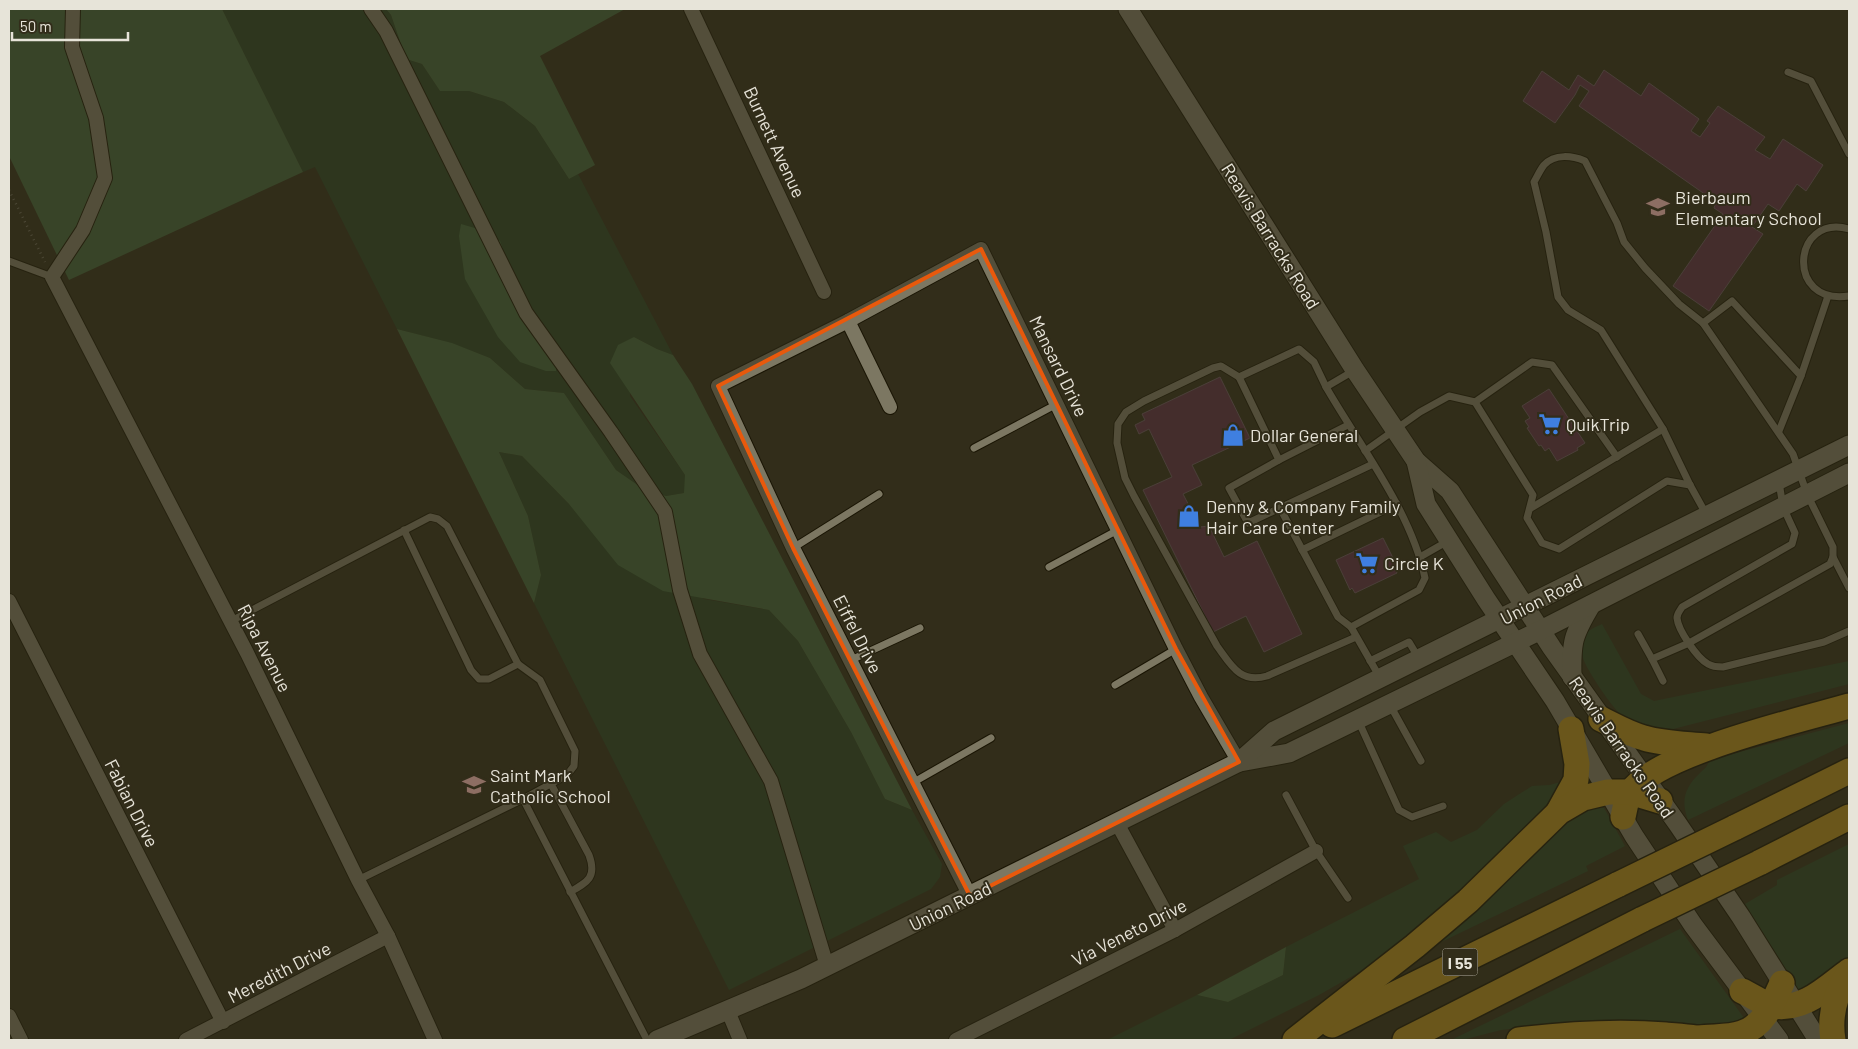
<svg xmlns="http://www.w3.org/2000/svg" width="1858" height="1049" viewBox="0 0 1858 1049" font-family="Barlow,sans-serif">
	<rect width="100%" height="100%" fill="#322d1a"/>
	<g fill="#2a4225">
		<path d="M222 9H386L391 15 406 59 422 64 440 91H469L504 102 535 126 569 179 578 174 673 355 657 349 634 337 630 396 685 475V493L666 496 642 488 616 470 564 393 525 389 490 358 451 343 397 329 315 167 303 172Z"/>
		<path d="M499 452 522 456 569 504 704 599 769 610 798 641 851 732 885 799 912 810 942 864 940 877 931 889 729 990 534 603 541 575 528 516Z"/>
		<path d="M1602 624 1641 694 1654 701 1849 661V684L1669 730C1655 729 1640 729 1628 721 1616 714 1591 676 1585 663 1581 655 1580 644 1584 637 1587 630 1596 627 1602 624Z"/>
		<path d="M1849 723V743L1688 820C1681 801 1684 788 1700 773 1704 769 1708 767 1709 760Z"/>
		<path d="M1564 781 1548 805 1439 912 1400 945 1368 967 1319 995 1229 1040H1107L1197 995 1228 1002 1283 975 1286 947 1419 879 1403 846 1436 832 1451 842 1477 830 1504 804 1532 786 1550 785Z"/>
		<path d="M1597 805 1604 808 1625 846 1586 866 1588 871 1433 946 1459 924 1516 872 1577 811Z"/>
		<path d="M1849 844V958L1830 975 1799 991 1745 904 1777 885V880Z"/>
		<path d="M1680 929 1744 1018 1738 1023 1705 1026 1601 1020 1558 1023 1501 1030 1462 1040H1451Z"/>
	</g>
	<g fill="#41613a">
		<path d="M9 9H222L303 172 69 280 9 156Z"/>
		<path d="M386 9H625L540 56 595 165 569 179 535 126 504 102 469 91H440L422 64 406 59 391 15Z"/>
		<path d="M461 224 485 231 500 241 514 280 533 310 556 359V371H546L520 362 498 337 465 279 459 236Z"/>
		<path d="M397 329 452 343 490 358 525 389 564 393 616 470 642 488 666 496 684 493 685 475 610 363 618 345 634 337 657 349 673 355 692 384 912 810 885 799 851 732 798 641 769 610 663 591 618 565 569 504 522 456 499 452 528 516 541 575 534 603Z"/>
		<path d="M1286 947 1283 975 1228 1002 1197 995Z"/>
	</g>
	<g fill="#5b2e44" stroke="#6a545e">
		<path d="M1604 70 1641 96 1649 83 1699 119 1691 131 1700 137 1710 123 1707 121 1718 106 1765 137 1755 150 1770 159 1783 139 1823 165 1806 191 1797 184 1779 211 1768 204 1752 227 1763 234 1709 311 1673 286 1723 214 1714 208 1716 202 1579 106 1589 91 1580 85 1575 95 1555 123 1523 101 1542 71 1569 90 1578 75 1594 86Z"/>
		<path d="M1220 377 1250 438 1192 465 1202 485 1183 494 1200 527 1209 526 1224 557 1257 541 1302 634 1264 652 1246 616 1213 632 1143 490 1172 477 1149 429 1139 434 1135 425 1145 420 1142 414Z"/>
		<path d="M1549 389 1585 443 1577 448 1578 450 1557 461 1549 448 1545 451 1541 445 1539 446 1527 428 1529 427 1525 421 1530 418 1522 406Z"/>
		<path d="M1383 538 1397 566 1394 567 1397 573 1355 593 1352 588 1350 590 1336 560Z"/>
	</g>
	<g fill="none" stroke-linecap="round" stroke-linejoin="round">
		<defs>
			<g id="lane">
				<path d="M1788 72 1811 81 1849 154"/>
				<path d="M1849 229C1792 213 1785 306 1849 296"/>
				<path d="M9 261 52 277"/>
				<path d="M1703 323 1679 304 1645 268 1624 242 1617 223 1585 161C1573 156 1555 153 1544 165 1540 170 1537 177 1534 182L1546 232 1558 297 1568 310 1601 330 1663 429 1690 485 1706 514"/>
				<path d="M1239 377 1221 366 1213 368 1144 401 1126 412 1118 424 1117 443 1125 478 1134 496 1217 646C1231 665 1240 684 1267 676L1356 637"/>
				<path d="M1475 402 1532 362 1552 365 1617 457"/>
				<path d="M1779 431 1801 376"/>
				<path d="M974 448 1057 404"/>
				<path d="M1365 451 1420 412 1449 396 1475 402 1533 495 1527 518 1542 543 1559 549 1667 481 1690 485"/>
				<path d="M1279 460 1348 425"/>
				<path d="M1373 464 1280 508 1338 617 1351 627 1379 676"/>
				<path d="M1779 482 1783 507 1795 533 1792 544 1682 607C1680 611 1677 613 1677 618 1678 630 1697 658 1708 664 1713 667 1718 667 1723 667L1824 642 1849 631"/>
				<path d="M1280 508 1248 523 1229 488 1279 460 1239 377 1299 349 1314 362 1326 387"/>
				<path d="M1531 508 1663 429"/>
				<path d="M793 548 879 494"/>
				<path d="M1302 550 1397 504"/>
				<path d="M1420 557 1448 541"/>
				<path d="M1833 557 1849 588"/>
				<path d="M1049 567 1118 530"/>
				<path d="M231 621 430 517 438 519 447 526 518 664 489 679H479L471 670 404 530"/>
				<path d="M1351 627 1419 590 1425 578C1411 511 1360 446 1326 387L1355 370"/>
				<path d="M1638 634 1652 659"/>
				<path d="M851 660 920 628"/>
				<path d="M1370 661 1409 642 1418 657"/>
				<path d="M518 664 540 680 575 751 574 766 567 775 523 799 647 1040"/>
				<path d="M1663 681 1652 659 1689 643 1830 564 1833 557V547L1807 494 1793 454 1703 323 1732 301 1801 376 1828 296"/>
				<path d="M1115 685 1176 649"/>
				<path d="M1390 705 1421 761"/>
				<path d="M1358 720 1399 810 1412 817 1443 806"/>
				<path d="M914 782 991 738"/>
				<path d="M551 784 589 855C597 877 588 882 570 892"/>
				<path d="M1286 795 1316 851 1348 898"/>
				<path d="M358 880 523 799"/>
			</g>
			<g id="street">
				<path d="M73 9 72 47 96 118 105 178 83 230 52 277 247 653 358 880 388 936 435 1040"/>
				<path d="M371 9 386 31 526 313 611 432 665 512 680 590 700 654 771 781 827 966"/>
				<path d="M691 9 824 292"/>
				<path d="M848 321 890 407"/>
				<path d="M9 601 223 1022"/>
				<path d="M1117 823 1175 930"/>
				<path d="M970 896 793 548 718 386 848 321 981 249 1176 649 1201 697 1239 762"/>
				<path d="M728 1011 740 1040"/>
				<path d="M9 1016 21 1040"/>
				<path d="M186 1040 388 936"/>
				<path d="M956 1040 1175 930 1316 851"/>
			</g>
			<g id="secondary">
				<path d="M1128 9 1355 370 1416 461 1450 491 1552 648 1677 823 1741 917 1818 1040"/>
				<path d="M1416 461 1426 504 1486 599 1555 701 1634 836 1693 925 1779 1040"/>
				<path d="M1572 677C1571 642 1573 635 1591 605"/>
				<path d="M1240 762 1289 753 1541 630 1849 473"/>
				<path d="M657 1040 801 979 1239 762 1274 731 1849 445"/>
			</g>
			<g id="highway">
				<path d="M1601 719C1615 726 1629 734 1644 738 1664 744 1686 744 1706 746"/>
				<path d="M1559 811 1576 780 1577 764 1571 729"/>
				<path d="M1623 817C1625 809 1626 798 1631 792 1657 753 1801 720 1849 706"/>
				<path d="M1734 828 1849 771"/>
				<path d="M1759 863 1849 817"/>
				<path d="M1742 991C1751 995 1763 1004 1773 1006 1804 1011 1826 988 1849 971"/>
				<path d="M1332 1025 1619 884"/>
				<path d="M1699 1038C1712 1036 1729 1038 1742 1033 1764 1026 1773 1003 1782 983"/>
				<path d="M1295 1040 1415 946 1468 901 1559 812 1583 798 1608 792H1630L1660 801"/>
				<path d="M1405 1040 1643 919"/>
				<path d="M1519 1040C1568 1034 1616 1031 1666 1035 1680 1036 1695 1037 1708 1040"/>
				<path d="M1833 1040C1829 1016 1835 994 1848 974"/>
			</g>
		</defs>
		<use href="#lane" stroke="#1a1504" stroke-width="9"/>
		<use href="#street" stroke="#1a1504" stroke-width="16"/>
		<use href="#secondary" stroke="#1a1504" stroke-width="21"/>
		<use href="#highway" stroke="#1a1504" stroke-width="28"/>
		<path stroke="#6c6757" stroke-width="2.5" stroke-dasharray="1 4" stroke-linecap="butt" d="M9 190 45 262"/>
		<use href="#lane" stroke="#7c7762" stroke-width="7"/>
		<use href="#street" stroke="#7c7762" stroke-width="14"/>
		<use href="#secondary" stroke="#7c7762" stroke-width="19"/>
		<use href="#highway" stroke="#b0881d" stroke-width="25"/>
		<defs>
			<g id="highway-bridge">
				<path d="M1619 884 1734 828"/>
				<path d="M1643 919 1759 863"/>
			</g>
		</defs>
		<use href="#highway-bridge" stroke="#1a1504" stroke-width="28" stroke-linecap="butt"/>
		<use href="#highway-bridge" stroke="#b0881d" stroke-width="25"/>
	</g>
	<path d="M0 0H1858V1049H0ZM981 249 1176 649 1239 762 970 896 793 548 718 386Z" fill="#322d1a" fill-opacity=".55" fill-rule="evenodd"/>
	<path fill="none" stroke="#e8590c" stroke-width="4" stroke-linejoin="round" d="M981 249 1176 649 1239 762 970 896 793 548 718 386Z"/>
	<defs>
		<symbol id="school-bare" viewBox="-9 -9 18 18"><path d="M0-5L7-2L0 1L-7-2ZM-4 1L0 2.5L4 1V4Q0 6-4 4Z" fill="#8d6e63" stroke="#322d1a" stroke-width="2.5" paint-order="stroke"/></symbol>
		<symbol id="supermarket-bare" viewBox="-9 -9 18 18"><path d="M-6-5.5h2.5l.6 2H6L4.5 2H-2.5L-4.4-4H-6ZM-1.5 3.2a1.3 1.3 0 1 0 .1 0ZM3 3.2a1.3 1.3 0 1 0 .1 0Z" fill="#3f7fe0" stroke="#322d1a" stroke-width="2.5" paint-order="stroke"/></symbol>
		<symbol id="shop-bare" viewBox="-9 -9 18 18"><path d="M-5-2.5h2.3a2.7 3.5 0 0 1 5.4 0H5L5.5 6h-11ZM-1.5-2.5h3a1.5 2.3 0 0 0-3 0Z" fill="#3f7fe0" stroke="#322d1a" stroke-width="2.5" paint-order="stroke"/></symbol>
	</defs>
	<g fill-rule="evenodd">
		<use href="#school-bare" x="1642" y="191" width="32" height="32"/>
		<use href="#supermarket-bare" x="1534" y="408" width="32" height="32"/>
		<use href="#shop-bare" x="1217" y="419" width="32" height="32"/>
		<use href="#shop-bare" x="1173" y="500" width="32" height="32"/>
		<use href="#supermarket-bare" x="1351" y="547" width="32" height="32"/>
		<use href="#school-bare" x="458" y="769" width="32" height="32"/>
	</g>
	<g text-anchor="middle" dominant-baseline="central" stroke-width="4" stroke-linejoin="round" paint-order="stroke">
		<rect fill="#322d1a" stroke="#b1ada0" stroke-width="1" x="1442.5" y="948.5" width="35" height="27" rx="4"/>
		<g font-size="16" font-weight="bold" fill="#e7e4d9">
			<text x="1460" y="962">I 55</text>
		</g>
		<g font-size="18" fill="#e7e4d9" stroke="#322d1a">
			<text transform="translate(775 142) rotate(65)">Burnett Avenue</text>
			<text transform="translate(1271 236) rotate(58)">Reavis Barracks Road</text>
			<text transform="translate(1059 366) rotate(64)">Mansard Drive</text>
			<text transform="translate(1541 599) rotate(-27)">Union Road</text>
			<text transform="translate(858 634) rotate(63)">Eiffel Drive</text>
			<text transform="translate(265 648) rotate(63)">Ripa Avenue</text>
			<text transform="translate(1622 747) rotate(55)">Reavis Barracks Road</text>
			<text transform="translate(132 803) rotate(63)">Fabian Drive</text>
			<text transform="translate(950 906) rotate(-26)">Union Road</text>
			<text transform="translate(1129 932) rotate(-27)">Via Veneto Drive</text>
			<text transform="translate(279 972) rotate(-27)">Meredith Drive</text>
		</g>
		<g font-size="18" fill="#e7e4d9" stroke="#322d1a" text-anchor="start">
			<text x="1675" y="197">Bierbaum<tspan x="1675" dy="21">Elementary School</tspan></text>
			<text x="1566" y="424">QuikTrip</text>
			<text x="1250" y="435">Dollar General</text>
			<text x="1206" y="506">Denny &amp; Company Family<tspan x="1206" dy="21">Hair Care Center</tspan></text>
			<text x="1384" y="563">Circle K</text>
			<text x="490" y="775">Saint Mark<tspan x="490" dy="21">Catholic School</tspan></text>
		</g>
	</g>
	<rect width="1858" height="1049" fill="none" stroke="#e7e4d9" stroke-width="20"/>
	<path d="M12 32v8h116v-8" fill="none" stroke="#e7e4d9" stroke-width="2.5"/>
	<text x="20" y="32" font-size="15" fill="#e7e4d9" stroke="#322d1a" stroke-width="4" paint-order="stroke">50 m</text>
</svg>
